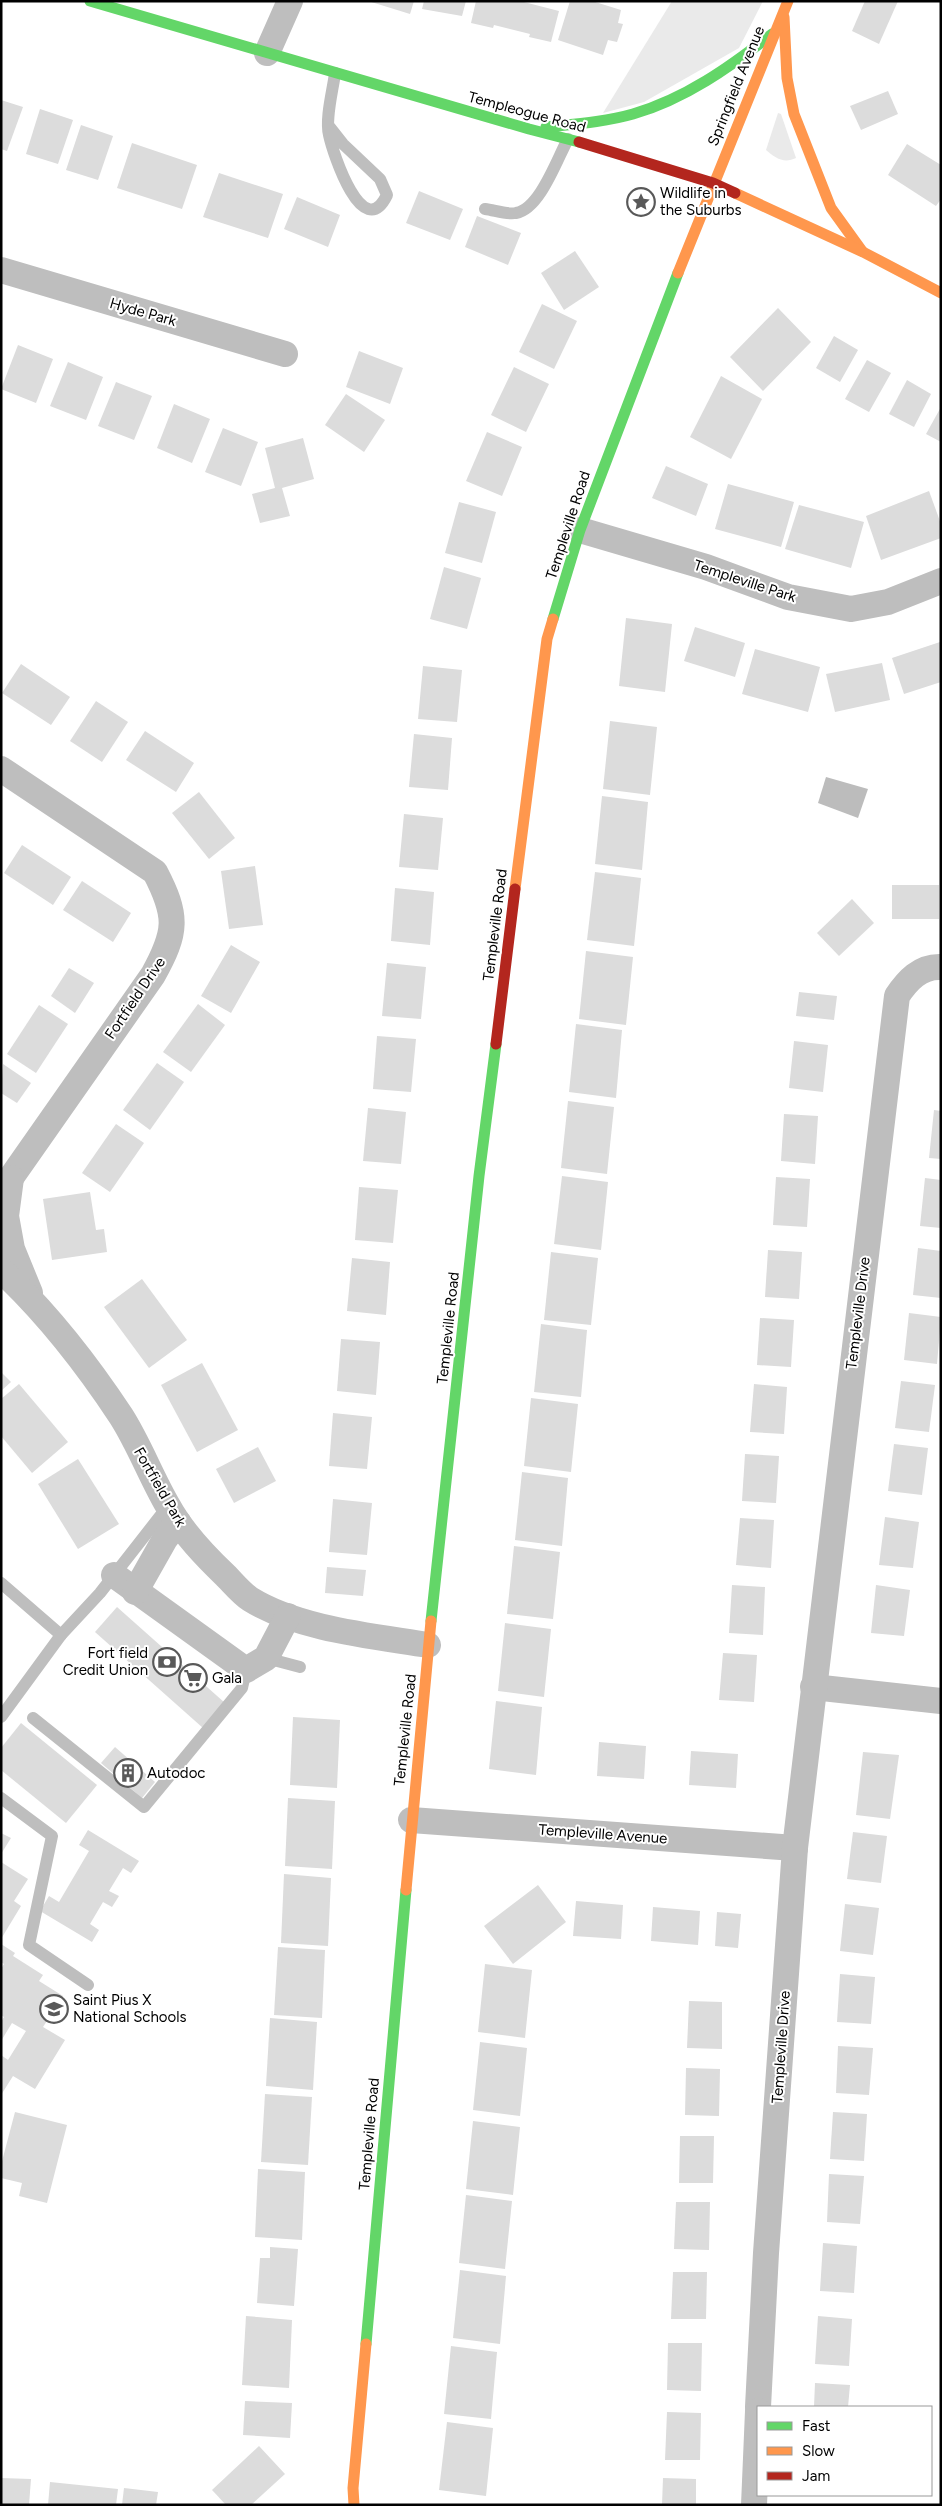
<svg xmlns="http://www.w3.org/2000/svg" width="942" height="2506" viewBox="0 0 942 2506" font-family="Figtree,sans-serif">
	<rect width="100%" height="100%" fill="#fff"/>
	<g fill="#eaeaea">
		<path d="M672 1H763L739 48 644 102 603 113Z"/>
		<path d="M778 113 781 114 796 158C784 164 775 158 766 150Z"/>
	</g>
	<path fill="#bcbcbc" d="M826 777 868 789 858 818 818 803Z"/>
	<g fill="#dcdcdc">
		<path d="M368 1H414L410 14Z"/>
		<path d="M424 1H466L462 16 422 9Z"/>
		<path d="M476 1H520L559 11 551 42 529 37 530 34 494 25 493 28 471 23Z"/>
		<path d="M570 1H592L621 10 618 23 623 24 617 42 608 40 603 55 558 40Z"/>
		<path d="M865 1H898L879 44 852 31Z"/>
		<path d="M888 91 898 114 861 130 850 106Z"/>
		<path d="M1 100 23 107 7 151 1 149Z"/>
		<path d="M40 109 73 120 58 164 26 154Z"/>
		<path d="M81 125 113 136 98 180 66 170Z"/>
		<path d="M132 143 197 165 182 209 117 188Z"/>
		<path d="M907 144 941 165V199L936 206 888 175Z"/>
		<path d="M219 173 283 194 268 238 203 217Z"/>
		<path d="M419 191 463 209 450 240 406 223Z"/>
		<path d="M297 197 340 215 328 247 284 229Z"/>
		<path d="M477 216 521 233 508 265 465 247Z"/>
		<path d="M575 251 599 287 564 310 541 273Z"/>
		<path d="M542 304 577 321 554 369 519 352Z"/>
		<path d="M778 308 811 342 763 391 730 357Z"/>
		<path d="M834 336 858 350 840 382 816 368Z"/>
		<path d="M18 345 53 359 36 403 1 389Z"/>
		<path d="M359 351 403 368 390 404 346 387Z"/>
		<path d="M867 360 891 373 869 412 845 399Z"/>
		<path d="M68 362 103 377 86 420 50 406Z"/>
		<path d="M514 367 549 384 526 432 491 415Z"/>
		<path d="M721 376 762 399 731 459 690 437Z"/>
		<path d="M907 380 931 394 914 427 889 414Z"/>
		<path d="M116 382 152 396 134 440 98 426Z"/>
		<path d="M346 394 385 420 364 452 325 425Z"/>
		<path d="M174 404 210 419 192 463 157 448Z"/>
		<path d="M941 407V442L926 434Z"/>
		<path d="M223 428 258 442 241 486 205 472Z"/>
		<path d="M487 432 522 447 502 496 466 481Z"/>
		<path d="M303 438 314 479 282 488 290 516 260 523 252 494 275 488 265 448Z"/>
		<path d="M666 466 708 484 696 516 652 498Z"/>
		<path d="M728 484 794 502 781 547 715 529Z"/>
		<path d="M929 491 941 524V538L881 560 866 516Z"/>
		<path d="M459 502 496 512 482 563 445 553Z"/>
		<path d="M799 505 864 522 851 568 785 549Z"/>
		<path d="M444 567 481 578 467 629 430 619Z"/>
		<path d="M626 618 672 624 665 692 619 686Z"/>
		<path d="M695 627 745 643 735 677 684 661Z"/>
		<path d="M940 642 941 682 904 694 892 658Z"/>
		<path d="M755 649 820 667 808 712 742 694Z"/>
		<path d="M882 663 890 700 835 712 826 674Z"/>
		<path d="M21 664 70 697 51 725 2 693Z"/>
		<path d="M423 666 462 670 457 722 418 719Z"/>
		<path d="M96 701 128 722 102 762 70 741Z"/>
		<path d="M610 721 657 727 650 795 603 789Z"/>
		<path d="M145 731 194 763 176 792 126 760Z"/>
		<path d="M414 734 452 738 448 790 409 787Z"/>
		<path d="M199 792 235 838 209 859 172 813Z"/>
		<path d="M602 796 648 802 642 870 595 864Z"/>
		<path d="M404 814 443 818 438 870 399 867Z"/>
		<path d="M22 845 71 877 53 905 4 873Z"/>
		<path d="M255 866 263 925 229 929 221 871Z"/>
		<path d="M595 872 641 878 634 946 587 940Z"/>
		<path d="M82 881 131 913 113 942 63 910Z"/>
		<rect x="892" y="885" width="47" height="34"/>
		<path d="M395 888 434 892 430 945 391 941Z"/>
		<path d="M852 899 874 923 839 956 817 933Z"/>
		<path d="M231 945 260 962 231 1013 201 996Z"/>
		<path d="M586 951 633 957 626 1025 579 1019Z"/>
		<path d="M387 963 426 967 421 1019 382 1016Z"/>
		<path d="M69 968 94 983 75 1013 51 996Z"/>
		<path d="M799 992 837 996 834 1020 796 1016Z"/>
		<path d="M198 1004 225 1025 191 1072 163 1052Z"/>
		<path d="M39 1005 68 1024 36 1073 7 1054Z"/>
		<path d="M576 1024 622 1030 616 1098 569 1092Z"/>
		<path d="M377 1036 416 1039 411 1092 373 1089Z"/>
		<path d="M794 1041 828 1045 823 1092 789 1088Z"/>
		<path d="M157 1063 184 1082 150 1130 123 1110Z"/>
		<path d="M3 1064 31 1083 17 1103 1 1093Z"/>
		<path d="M568 1101 614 1107 607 1174 561 1168Z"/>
		<path d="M368 1108 406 1112 401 1164 363 1161Z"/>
		<path d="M934 1110 941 1111V1159L929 1158Z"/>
		<path d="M784 1114 818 1116 815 1164 781 1161Z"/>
		<path d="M116 1124 144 1143 110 1192 82 1173Z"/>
		<path d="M562 1176 608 1182 601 1250 554 1244Z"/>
		<path d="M776 1177 810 1179 807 1227 773 1225Z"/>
		<path d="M925 1178 941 1180V1228L920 1226Z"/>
		<path d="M359 1187 398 1190 393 1243 355 1240Z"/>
		<path d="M90 1192 96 1230 104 1229 107 1252 52 1260 43 1199Z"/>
		<path d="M918 1248 941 1251V1298L913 1295Z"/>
		<path d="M768 1250 802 1252 799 1299 765 1297Z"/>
		<path d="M551 1252 598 1258 591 1325 544 1320Z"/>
		<path d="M352 1258 390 1262 386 1315 347 1311Z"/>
		<path d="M142 1279 187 1340 149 1368 104 1307Z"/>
		<path d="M909 1313 941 1317 937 1364 904 1360Z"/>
		<path d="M760 1318 794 1320 791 1367 757 1365Z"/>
		<path d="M541 1324 587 1330 581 1397 534 1392Z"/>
		<path d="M341 1339 380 1342 376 1395 337 1391Z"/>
		<path d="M202 1363 238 1430 197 1452 161 1385Z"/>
		<path d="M1 1372 11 1382 1 1391Z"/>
		<path d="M901 1381 935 1385 929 1432 895 1428Z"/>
		<path d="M19 1384 68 1442 32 1473 1 1436V1399Z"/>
		<path d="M754 1384 787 1387 784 1434 750 1432Z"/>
		<path d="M531 1398 578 1404 571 1472 524 1466Z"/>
		<path d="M333 1413 372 1417 367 1469 329 1466Z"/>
		<path d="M894 1444 928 1448 922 1495 888 1491Z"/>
		<path d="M258 1447 276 1481 234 1503 216 1469Z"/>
		<path d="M745 1454 779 1456 776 1503 742 1501Z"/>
		<path d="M78 1459 119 1524 78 1549 38 1484Z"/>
		<path d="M522 1472 568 1478 562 1546 515 1540Z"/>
		<path d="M333 1499 372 1503 367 1555 329 1552Z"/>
		<path d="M885 1517 919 1522 913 1568 879 1565Z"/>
		<path d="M740 1518 774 1520 771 1568 736 1565Z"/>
		<path d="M514 1546 560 1552 553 1619 507 1614Z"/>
		<path d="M327 1567 366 1570 363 1596 325 1593Z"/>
		<path d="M732 1585 765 1587 763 1635 729 1633Z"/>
		<path d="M876 1585 910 1590 904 1636 871 1633Z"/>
		<path d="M117 1607 225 1703 203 1728 95 1632Z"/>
		<path d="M505 1623 551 1629 544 1697 498 1691Z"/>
		<path d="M723 1653 757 1655 754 1702 719 1700Z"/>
		<path d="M496 1701 542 1707 536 1775 489 1769Z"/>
		<path d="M293 1717 340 1720 337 1788 290 1785Z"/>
		<path d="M21 1723 97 1785 66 1823 1 1770V1748Z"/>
		<path d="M599 1742 646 1746 644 1779 597 1776Z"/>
		<path d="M115 1747 155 1782 142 1798 101 1763Z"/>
		<path d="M691 1751 738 1754 736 1788 689 1785Z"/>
		<path d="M863 1752 899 1755 890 1819 856 1815Z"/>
		<path d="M288 1798 335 1801 332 1869 285 1866Z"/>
		<path d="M88 1830 139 1861 131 1873 123 1868 109 1891 119 1896 112 1907 103 1902 90 1924 99 1930 92 1942 40 1911 49 1896 59 1902 89 1851 79 1845Z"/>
		<path d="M853 1832 887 1836 881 1883 847 1879Z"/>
		<path d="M1 1833 11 1838 1 1854Z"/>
		<path d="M1 1862 28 1879 14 1901 21 1906 1 1939Z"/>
		<path d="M284 1874 331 1878 328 1946 281 1943Z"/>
		<path d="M538 1885 566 1922 513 1964 484 1926Z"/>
		<path d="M576 1901 623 1905 621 1939 573 1936Z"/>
		<path d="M845 1904 879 1908 873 1955 840 1951Z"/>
		<path d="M653 1907 700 1911 698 1945 651 1941Z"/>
		<path d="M717 1912 741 1914 738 1948 715 1946Z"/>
		<path d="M1 1944 15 1953 13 1956 43 1975 39 1981 63 1996 43 2027 65 2040 35 2089 13 2076 1 2095V2055L8 2060 26 2031 12 2023 1 2041V2022L4 2017 1 2015V1969L4 1964 1 1962Z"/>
		<path d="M278 1947 325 1950 322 2018 274 2015Z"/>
		<path d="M485 1964 532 1970 525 2038 478 2032Z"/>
		<path d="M840 1974 875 1977 871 2024 837 2022Z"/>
		<path d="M689 2001 722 2002V2049L687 2048Z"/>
		<path d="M270 2018 317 2022 313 2090 266 2086Z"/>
		<path d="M480 2042 527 2048 520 2116 473 2110Z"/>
		<path d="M838 2046 873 2048 869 2095 836 2093Z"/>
		<path d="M686 2068 720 2069 719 2116 685 2115Z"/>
		<path d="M265 2094 312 2097 308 2165 261 2162Z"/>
		<path d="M15 2112 67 2125 47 2203 19 2196 22 2183 1 2178V2165Z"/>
		<path d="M833 2112 867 2114 864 2161 830 2159Z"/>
		<path d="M473 2121 520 2127 513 2195 466 2189Z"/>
		<path d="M680 2136H714L713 2183H679Z"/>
		<path d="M258 2169 305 2172 302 2240 255 2237Z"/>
		<path d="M829 2174 864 2176 860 2224 827 2222Z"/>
		<path d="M466 2195 512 2201 505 2269 459 2263Z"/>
		<path d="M676 2202H710L709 2250 674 2249Z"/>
		<path d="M823 2243 857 2246 854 2293 820 2291Z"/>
		<path d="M270 2247 298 2249 294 2306 257 2303 260 2258H270Z"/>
		<path d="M460 2270 506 2276 500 2344 453 2338Z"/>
		<path d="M673 2272H707L706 2319H671Z"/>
		<path d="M246 2316 292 2320 289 2388 242 2385Z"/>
		<path d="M818 2316 852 2319 849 2366 815 2364Z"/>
		<path d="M668 2343H702L701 2391 667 2390Z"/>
		<path d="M451 2346 497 2352 491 2419 444 2414Z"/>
		<path d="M815 2383 850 2385 848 2407H814Z"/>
		<path d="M245 2401 292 2403 290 2438 243 2435Z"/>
		<path d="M667 2412 701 2413 700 2460H665Z"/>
		<path d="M447 2422 493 2428 486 2496 439 2490Z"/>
		<path d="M259 2446 285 2474 251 2505H226L212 2490Z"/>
		<path d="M1 2478 31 2479 29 2505H1Z"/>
		<path d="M663 2478 696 2479V2505H662Z"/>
		<path d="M50 2482 118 2489 116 2505H48Z"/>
		<path d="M124 2488 158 2492 156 2505H122Z"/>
	</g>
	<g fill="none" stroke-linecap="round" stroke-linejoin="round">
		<g stroke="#bebebe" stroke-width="12">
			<path d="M328 125 343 144 380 179 387 195C363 244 333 154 329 135 325 118 333 90 335 73"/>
			<path d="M485 209C494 210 507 215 516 213 540 209 557 159 568 139"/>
			<path d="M1 1583 61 1635"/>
			<path d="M266 1658 300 1667"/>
			<path d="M1 1717 61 1635 100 1593 168 1506"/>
			<path d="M33 1718 144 1807 242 1688 246 1670"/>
			<path d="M1 1798 52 1836 29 1945 88 1985"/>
		</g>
		<g stroke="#bebebe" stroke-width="26">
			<path d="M267 53 290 1"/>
			<path d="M1 270 285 354"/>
			<path d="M580 530 706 567 788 597 851 609 888 602 941 581"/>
			<path d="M1 769 155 872C178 916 177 932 153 975L1 1192"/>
			<path d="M11 1178 6 1216 12 1249 30 1293"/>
			<path d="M1 1270C47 1313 86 1363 121 1416 139 1444 151 1477 168 1506 182 1532 204 1555 225 1575 233 1583 241 1593 250 1599 298 1629 373 1636 428 1645"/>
			<path d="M114 1575 246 1670 266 1658 288 1616"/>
			<path d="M135 1592 165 1539 178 1522"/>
			<path d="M813 1687 941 1701"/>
			<path d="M411 1820 795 1848"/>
			<path d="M758 2407 766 2253 795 1848 897 996C907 981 920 966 941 967"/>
			<path d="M754 2505 758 2411"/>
		</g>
		<g stroke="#63d668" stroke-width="11">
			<path d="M90 1 529 129 579 142"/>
			<path d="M546 127C575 124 605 122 633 114 685 99 730 67 772 34"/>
			<path d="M553 619 580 530 678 273"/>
			<path d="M431 1621 479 1176 496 1044"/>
			<path d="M366 2344 406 1890"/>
		</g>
		<g stroke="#ff974d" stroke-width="11">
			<path d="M784 17 787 78 794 114 831 208 862 251"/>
			<path d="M735 193 863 252 941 293"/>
			<path d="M678 273 788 1"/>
			<path d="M515 889 547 639 553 619"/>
			<path d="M406 1890 431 1621"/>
			<path d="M354 2505 353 2488 366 2344"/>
		</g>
		<g stroke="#b3261e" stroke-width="11">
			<path d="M579 142 713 183 735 193"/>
			<path d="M496 1044 515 889"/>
		</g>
	</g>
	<defs>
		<symbol id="sight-ring" viewBox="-11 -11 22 22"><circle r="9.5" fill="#fff" stroke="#595959" stroke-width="1.5"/><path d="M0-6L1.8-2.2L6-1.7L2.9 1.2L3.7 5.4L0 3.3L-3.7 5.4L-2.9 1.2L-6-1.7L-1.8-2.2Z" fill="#595959"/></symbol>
		<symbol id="bank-ring" viewBox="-11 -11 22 22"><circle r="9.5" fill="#fff" stroke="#595959" stroke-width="1.5"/><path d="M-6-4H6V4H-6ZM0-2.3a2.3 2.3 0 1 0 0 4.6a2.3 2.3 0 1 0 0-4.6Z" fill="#595959"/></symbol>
		<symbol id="supermarket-ring" viewBox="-11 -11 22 22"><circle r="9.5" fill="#fff" stroke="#595959" stroke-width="1.5"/><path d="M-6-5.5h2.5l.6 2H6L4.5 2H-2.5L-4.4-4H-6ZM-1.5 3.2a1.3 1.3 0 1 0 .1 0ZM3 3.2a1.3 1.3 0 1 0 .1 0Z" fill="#595959"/></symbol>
		<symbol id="building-ring" viewBox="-11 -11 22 22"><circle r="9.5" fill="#fff" stroke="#595959" stroke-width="1.5"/><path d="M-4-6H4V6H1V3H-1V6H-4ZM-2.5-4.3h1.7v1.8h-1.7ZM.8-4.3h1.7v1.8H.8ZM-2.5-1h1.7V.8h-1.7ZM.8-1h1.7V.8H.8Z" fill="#595959"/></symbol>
		<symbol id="school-ring" viewBox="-11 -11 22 22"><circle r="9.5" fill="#fff" stroke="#595959" stroke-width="1.5"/><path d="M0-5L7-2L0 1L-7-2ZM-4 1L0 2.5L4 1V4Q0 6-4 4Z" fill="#595959"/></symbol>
	</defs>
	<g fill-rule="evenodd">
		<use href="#sight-ring" x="625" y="186" width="32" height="32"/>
		<use href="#bank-ring" x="151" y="1646" width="32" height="32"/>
		<use href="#supermarket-ring" x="177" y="1662" width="32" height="32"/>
		<use href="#building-ring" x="112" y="1757" width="32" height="32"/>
		<use href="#school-ring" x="38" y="1993" width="32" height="32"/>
	</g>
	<g text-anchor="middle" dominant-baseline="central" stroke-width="4" stroke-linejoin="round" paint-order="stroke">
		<g font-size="15" fill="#000" stroke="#fff">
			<text transform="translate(736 86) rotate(-68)">Springfield Avenue</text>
			<text transform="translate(527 112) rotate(15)">Templeogue Road</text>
			<text transform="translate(143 312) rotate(16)">Hyde Park</text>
			<text transform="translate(568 525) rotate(-72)">Templeville Road</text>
			<text transform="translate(745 581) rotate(18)">Templeville Park</text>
			<text transform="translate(495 925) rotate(-83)">Templeville Road</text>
			<text transform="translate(135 998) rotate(-56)">Fortfield Drive</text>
			<text transform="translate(858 1313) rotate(-83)">Templeville Drive</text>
			<text transform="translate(448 1328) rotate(-84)">Templeville Road</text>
			<text transform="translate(160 1487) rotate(60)">Fortfield Park</text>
			<text transform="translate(405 1730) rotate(-84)">Templeville Road</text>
			<text transform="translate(603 1834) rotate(4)">Templeville Avenue</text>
			<text transform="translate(781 2047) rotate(-86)">Templeville Drive</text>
			<text transform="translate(369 2134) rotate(-85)">Templeville Road</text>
		</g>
		<g font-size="15" fill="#000" stroke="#fff" text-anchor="start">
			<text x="660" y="193">Wildlife in<tspan x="660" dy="17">the Suburbs</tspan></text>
			<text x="148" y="1653" text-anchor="end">Fort field<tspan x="148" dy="17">Credit Union</tspan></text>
			<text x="212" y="1678">Gala</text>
			<text x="147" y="1773">Autodoc</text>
			<text x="73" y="2000">Saint Pius X<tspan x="73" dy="17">National Schools</tspan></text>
		</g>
	</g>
	<rect width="942" height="2506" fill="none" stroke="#000000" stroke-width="5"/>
	<rect x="757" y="2406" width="175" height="90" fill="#ffffff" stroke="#999999"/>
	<rect x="767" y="2422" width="25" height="8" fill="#63d668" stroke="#999999"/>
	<text x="802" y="2431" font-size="15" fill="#000000">Fast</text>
	<rect x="767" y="2447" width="25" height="8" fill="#ff974d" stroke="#999999"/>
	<text x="802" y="2456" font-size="15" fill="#000000">Slow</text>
	<rect x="767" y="2472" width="25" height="8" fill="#b3261e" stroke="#999999"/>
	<text x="802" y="2481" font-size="15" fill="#000000">Jam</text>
</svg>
